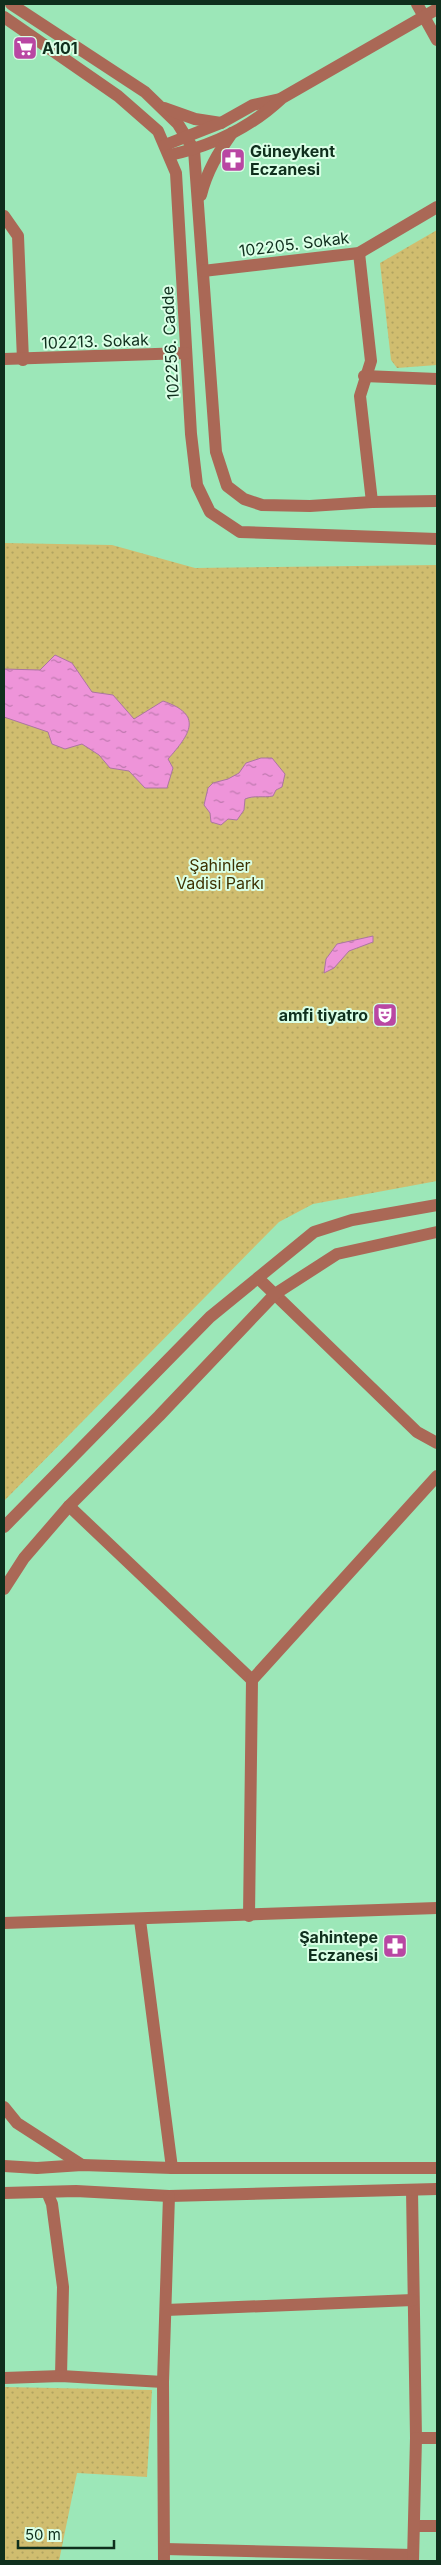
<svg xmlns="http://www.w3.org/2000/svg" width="441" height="2565" viewBox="0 0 441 2565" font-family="Inter,sans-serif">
	<defs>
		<pattern id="park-dots" width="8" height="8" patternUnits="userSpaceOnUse" patternTransform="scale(1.25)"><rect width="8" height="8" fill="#d0bd6f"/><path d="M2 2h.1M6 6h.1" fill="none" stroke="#b1a360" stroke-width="1.8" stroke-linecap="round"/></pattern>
		<pattern id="water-ripples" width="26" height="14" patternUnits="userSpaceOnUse" patternTransform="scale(1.25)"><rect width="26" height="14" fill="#ee94d9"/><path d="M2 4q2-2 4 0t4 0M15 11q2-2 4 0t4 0" fill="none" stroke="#bf79af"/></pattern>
	</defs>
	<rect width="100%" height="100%" fill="#9ce7b8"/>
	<g fill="url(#park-dots)">
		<path d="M437 230V365L397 368 391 360 380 263Z"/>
		<path d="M4 543 112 545 195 568 437 565V1181L313 1204 279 1222 4 1501Z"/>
		<path d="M4 2387 152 2390 147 2477 77 2473 59 2561H4Z"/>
	</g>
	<g fill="url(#water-ripples)" stroke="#ab76a1">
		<path d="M55 655 72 663 92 692 113 695 134 719 163 701C204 715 190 734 168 759L173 768 167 788H145L129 771 110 768 99 755 82 744 65 749 52 744 48 732 4 717V669L40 670Z"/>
		<path d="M261 758H272L285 774 282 787 276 790 273 796C263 798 254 795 245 799L244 810 237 820 228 819 221 825 211 822 210 813 204 805 208 788 213 783 228 779 239 773 246 763Z"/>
		<path d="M373 936V942L349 951 334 968 324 973 326 959 337 944Z"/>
	</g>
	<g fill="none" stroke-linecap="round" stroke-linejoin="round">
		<g stroke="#aa6856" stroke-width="12">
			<path d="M11 4 145 92 178 124 194 150 216 452 227 486 244 499 262 505 310 506 372 502 437 501"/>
			<path d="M417 4 437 40"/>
			<path d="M4 17 118 96 158 131 176 173 191 434 197 485 210 512 240 532 437 539"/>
			<path d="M164 108 195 119 221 123"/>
			<path d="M165 145 221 123 253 105 280 99"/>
			<path d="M170 155C212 146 251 127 282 98L437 9"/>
			<path d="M201 195C207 171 218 153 232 133"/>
			<path d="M4 216 18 236 23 360"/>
			<path d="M359 253 371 361 360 396 372 502"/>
			<path d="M203 271 359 253 437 207"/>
			<path d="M4 359 186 353"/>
			<path d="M364 376 437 379"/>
			<path d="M258 1278 417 1432 437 1443"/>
			<path d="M69 1506 252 1680"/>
			<path d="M4 1527 210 1317 314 1232 352 1220 437 1205"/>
			<path d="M4 1589 24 1558 69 1506 159 1416 275 1294 337 1254 437 1232"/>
			<path d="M249 1916 252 1680 437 1476"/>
			<path d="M140 1920 172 2168"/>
			<path d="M4 1923 437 1908"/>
			<path d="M4 2107 17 2123 82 2165"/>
			<path d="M4 2166 37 2168 82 2165 172 2168H437"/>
			<path d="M412 2190 416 2438H437"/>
			<path d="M47 2192 52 2204 63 2287 61 2376"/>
			<path d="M4 2193 76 2191 169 2196 437 2189"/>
			<path d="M166 2310 413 2300"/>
			<path d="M4 2378 61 2376 163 2382"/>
			<path d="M414 2526H437"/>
			<path d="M165 2549 413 2555"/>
			<path d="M164 2561 163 2382 169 2196"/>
			<path d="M413 2561 416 2438"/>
		</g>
	</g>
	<defs>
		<symbol id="supermarket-square" viewBox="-11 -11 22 22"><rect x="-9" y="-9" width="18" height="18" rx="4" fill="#b947a3" stroke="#daffe6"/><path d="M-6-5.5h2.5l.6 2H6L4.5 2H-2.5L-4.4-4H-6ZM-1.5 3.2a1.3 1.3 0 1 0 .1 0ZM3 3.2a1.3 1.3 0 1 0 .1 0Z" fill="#fff"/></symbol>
		<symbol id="pharmacy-square" viewBox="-11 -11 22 22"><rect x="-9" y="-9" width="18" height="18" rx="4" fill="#b947a3" stroke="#daffe6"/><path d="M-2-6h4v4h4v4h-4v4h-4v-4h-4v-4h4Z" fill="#fff"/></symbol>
		<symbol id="theatre-square" viewBox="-11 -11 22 22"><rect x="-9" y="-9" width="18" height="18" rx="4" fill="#b947a3" stroke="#daffe6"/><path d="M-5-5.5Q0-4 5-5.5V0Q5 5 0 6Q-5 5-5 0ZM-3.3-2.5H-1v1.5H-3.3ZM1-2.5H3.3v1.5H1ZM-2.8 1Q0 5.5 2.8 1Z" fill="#fff"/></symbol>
	</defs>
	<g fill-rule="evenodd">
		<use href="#supermarket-square" x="11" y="34" width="28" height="28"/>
		<use href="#pharmacy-square" x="219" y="146" width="28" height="28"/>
		<use href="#theatre-square" x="371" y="1001" width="28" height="28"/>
		<use href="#pharmacy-square" x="381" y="1932" width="28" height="28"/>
	</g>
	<g text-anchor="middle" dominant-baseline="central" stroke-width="4" stroke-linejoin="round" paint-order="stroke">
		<g font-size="16" font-weight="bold" fill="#0f2f1d" stroke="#daffe6" text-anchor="start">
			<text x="42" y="48">A101</text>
			<text x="250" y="151">Güneykent<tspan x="250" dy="18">Eczanesi</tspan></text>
			<text x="368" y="1015" text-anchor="end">amfi tiyatro</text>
			<text x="378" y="1937" text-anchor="end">Şahintepe<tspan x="378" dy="18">Eczanesi</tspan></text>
		</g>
		<g font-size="16" fill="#0f2f1d" stroke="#daffe6">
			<text transform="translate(294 244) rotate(-7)">102205. Sokak</text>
			<text transform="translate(95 341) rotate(-2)">102213. Sokak</text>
			<text transform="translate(170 343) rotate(-93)">102256. Cadde</text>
		</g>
		<g font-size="16" fill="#3d3100" stroke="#daffe6">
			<text x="220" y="865">Şahinler<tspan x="220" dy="18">Vadisi Parkı</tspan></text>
		</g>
	</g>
	<rect width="441" height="2565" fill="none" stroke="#0f2f1d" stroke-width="10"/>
	<path d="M18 2540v8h96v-8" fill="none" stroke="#0f2f1d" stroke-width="2.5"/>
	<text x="25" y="2540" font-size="15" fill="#0f2f1d" stroke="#daffe6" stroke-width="4" paint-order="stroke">50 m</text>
</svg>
